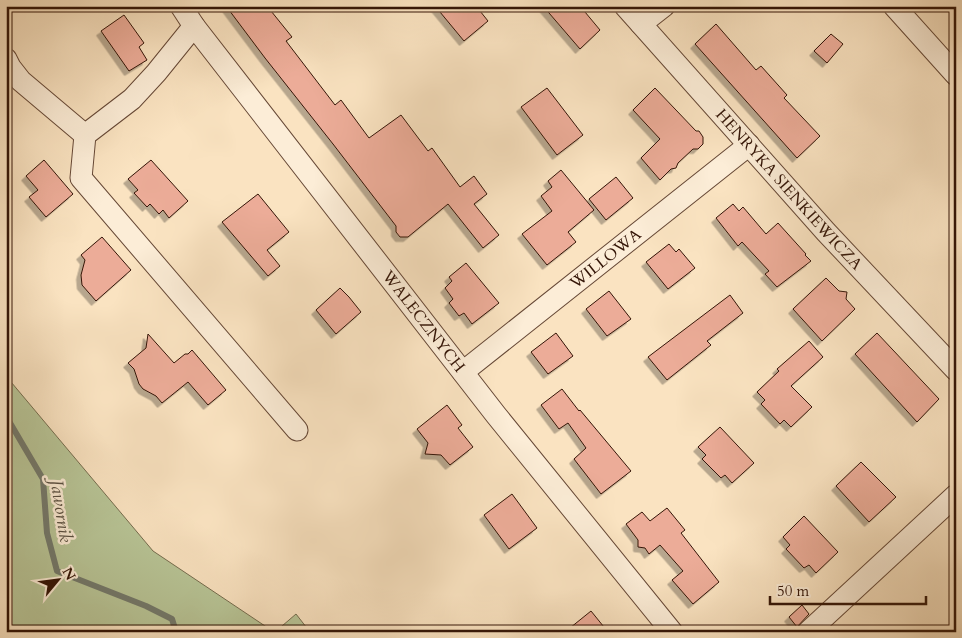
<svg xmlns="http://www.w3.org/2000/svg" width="962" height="638" viewBox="0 0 962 638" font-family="Cardo,serif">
	<defs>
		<filter id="shadow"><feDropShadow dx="-4.5" dy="4.5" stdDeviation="0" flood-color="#0004"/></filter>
	</defs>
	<rect width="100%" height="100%" fill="#fae3c1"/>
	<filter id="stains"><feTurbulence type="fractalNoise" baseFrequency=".004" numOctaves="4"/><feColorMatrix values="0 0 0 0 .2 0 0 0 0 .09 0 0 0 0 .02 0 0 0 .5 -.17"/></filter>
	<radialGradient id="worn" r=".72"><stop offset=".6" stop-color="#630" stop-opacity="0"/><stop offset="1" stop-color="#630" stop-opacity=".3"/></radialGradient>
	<g fill="#b8c597" stroke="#766d4f">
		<path d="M6 376 153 551 274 632H6Z"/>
		<path d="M296 614 310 632H275Z"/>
	</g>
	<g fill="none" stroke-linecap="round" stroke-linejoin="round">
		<path stroke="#747a6c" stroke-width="6" d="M6 416 43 479 47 533 57 571 146 606 172 619 176 632"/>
	</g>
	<g fill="#ecac98" stroke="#341507" filter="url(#shadow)">
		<path d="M226 6H267L292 37 286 41 335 105 341 100 369 138 401 115 428 151 432 148 460 187 474 176 487 194 474 204 499 235 483 248 448 204 408 237H400L396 232V226L333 144 265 58Z"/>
		<path d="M435 6H476L488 21 464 41Z"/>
		<path d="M543 6H580L600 30 580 49Z"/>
		<path d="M124 15 144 43 139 47 147 60 129 71 101 31Z"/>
		<path d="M716 24 756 70 761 66 787 95 784 98 820 136 797 158 695 44Z"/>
		<path d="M831 34 843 44 827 63 814 51Z"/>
		<path d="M547 88 583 135 557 155 521 107Z"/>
		<path d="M655 88 696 131H699L703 137V144L698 149H693L678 163 676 168 671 169 660 180 641 158 660 139 633 110Z"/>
		<path d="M44 160 73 194 46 217 29 197 38 190 26 176Z"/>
		<path d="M151 160 188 201 169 218 163 210 159 214 150 204 147 207 134 193 138 190 128 179Z"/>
		<path d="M561 170 594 210 568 232 576 242 547 265 522 234 552 211 541 196 552 187 548 181Z"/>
		<path d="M616 177 633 198 606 220 589 199Z"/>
		<path d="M258 194 289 232 267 250 280 266 268 276 222 222Z"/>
		<path d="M733 204 739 211 743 207 766 234 778 223 806 254 805 255 811 261 777 287 765 274 769 271 742 242 738 246 716 218Z"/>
		<path d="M102 237 131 270 96 301 82 285 81 275 85 260 81 255Z"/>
		<path d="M669 244 676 252 679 249 695 268 668 289 646 262Z"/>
		<path d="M466 263 499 303 472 324 464 313 459 316 449 303 453 299 445 288 452 281 449 277Z"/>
		<path d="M826 278 839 291 847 292 846 299 855 309 822 341 793 309Z"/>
		<path d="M340 288 349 297 361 312 336 334 316 310Z"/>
		<path d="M609 291 631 319 607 336 586 309Z"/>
		<path d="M730 295 743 313 707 341 711 345 667 380 648 357Z"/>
		<path d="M556 333 573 356 548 374 531 352Z"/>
		<path d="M877 333 939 399 917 422 855 354Z"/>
		<path d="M148 334 174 363 185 354H188L192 350 226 390 208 405 188 382 162 403 156 396 143 389 139 384 134 369 128 363 146 348Z"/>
		<path d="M809 341 823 357 791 386 812 407 791 427 784 420 780 424 761 404 765 400 757 392 779 371 777 369Z"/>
		<path d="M562 389 579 411 580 410 631 471 601 494 574 459 586 448 568 423 559 429 541 405Z"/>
		<path d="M447 405 462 425 458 428 473 447 450 465 441 455 425 454 428 443 417 429Z"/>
		<path d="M720 427 754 463 732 483 725 475 721 478 702 459 706 455 698 447Z"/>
		<path d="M861 462 896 497 869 522 836 486Z"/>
		<path d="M512 494 537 528 509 549 484 515Z"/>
		<path d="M667 508 685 530 681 533 719 582 693 604 672 580 683 571 660 545 649 554 645 548 638 547V540L626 524 642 512 650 521Z"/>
		<path d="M804 516 838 552 816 573 809 565 804 568 786 549 790 545 783 537Z"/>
		<path d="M802 605 809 614 797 627 789 617Z"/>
		<path d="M591 611 608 632H565Z"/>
	</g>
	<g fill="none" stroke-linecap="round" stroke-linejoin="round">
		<defs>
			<g id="minor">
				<path id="s1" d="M181 6 194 26 496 415 672 632"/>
				<path id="s2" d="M625 6 826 232 956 370"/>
				<path d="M894 6 956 75"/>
				<path d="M641 24 664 6"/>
				<path d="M194 26 156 73 132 99 85 135 81 178 297 430"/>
				<path d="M6 59 10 67 21 81 85 135"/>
				<path id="s3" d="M463 372 749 145"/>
				<path d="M808 632 956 495"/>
			</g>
		</defs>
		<use href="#minor" stroke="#664836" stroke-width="23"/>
		<use href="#minor" stroke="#fcedd7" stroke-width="21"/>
	</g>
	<g text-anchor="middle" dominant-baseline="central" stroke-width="5" stroke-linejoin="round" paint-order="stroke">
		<g font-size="16" fill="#341507" stroke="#fcedd7">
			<text stroke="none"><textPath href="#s2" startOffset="246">HENRYKA SIENKIEWICZA</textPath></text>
			<text stroke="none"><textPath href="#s3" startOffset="182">WILLOWA</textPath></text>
			<text stroke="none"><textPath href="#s1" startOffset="398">WALECZNYCH</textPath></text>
		</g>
		<g font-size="18" font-style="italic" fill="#595042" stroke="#fcedd7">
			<text transform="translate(61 511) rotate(81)">Jawornik</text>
		</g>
	</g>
	<rect width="962" height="638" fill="none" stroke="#fae3c1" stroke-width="25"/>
	<rect x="8" y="8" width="947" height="623" fill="none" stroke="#341507" stroke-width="2.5"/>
	<rect x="12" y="12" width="937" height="613" fill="none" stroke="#341507"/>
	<g transform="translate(58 580) rotate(61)" stroke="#fcedd7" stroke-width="4" paint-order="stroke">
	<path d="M0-4L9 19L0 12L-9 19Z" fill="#341507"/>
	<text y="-8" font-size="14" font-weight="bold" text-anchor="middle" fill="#341507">N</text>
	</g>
	<path d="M770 596v8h156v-8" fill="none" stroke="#341507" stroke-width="2.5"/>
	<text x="777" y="596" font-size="15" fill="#341507" stroke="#fcedd7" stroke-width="4" paint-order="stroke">50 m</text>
	<rect width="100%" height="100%" filter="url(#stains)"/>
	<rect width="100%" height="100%" fill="url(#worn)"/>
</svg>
